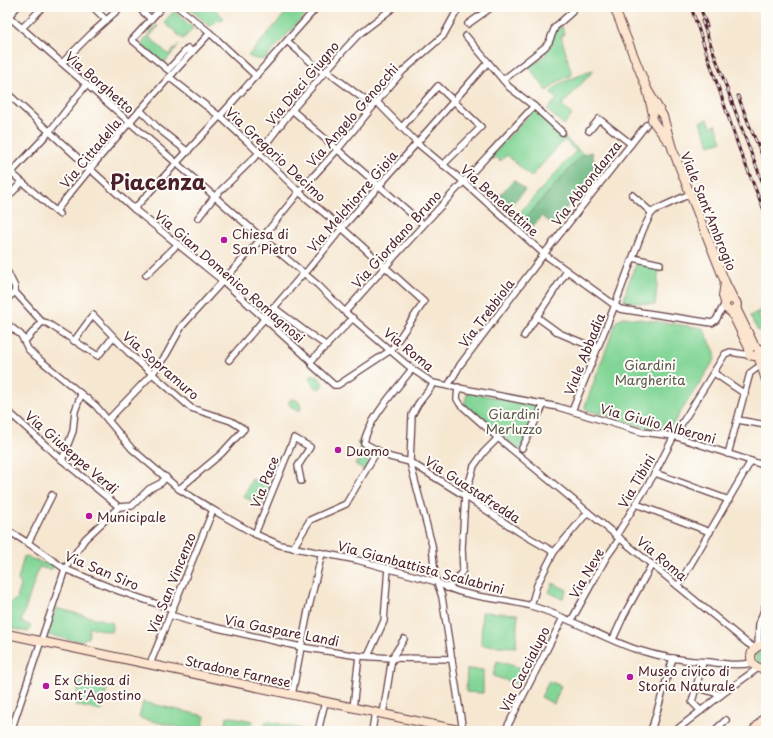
<svg xmlns="http://www.w3.org/2000/svg" width="773" height="738" viewBox="0 0 773 738" font-family="'Playpen Sans',sans-serif">
	<rect width="100%" height="100%" fill="#fdfcf7"/>
	<filter id="ink" filterUnits="userSpaceOnUse"><feTurbulence type="fractalNoise" baseFrequency=".025" numOctaves="2"/><feDisplacementMap in="SourceGraphic" scale="8" xChannelSelector="R" yChannelSelector="G"/><feConvolveMatrix kernelMatrix="1 2 1 2 8 2 1 2 1" color-interpolation-filters="sRGB"/></filter>
	<filter id="wash" filterUnits="userSpaceOnUse"><feTurbulence type="fractalNoise" baseFrequency=".012" numOctaves="4" result="noise"/><feDisplacementMap in="SourceGraphic" scale="16" xChannelSelector="R" yChannelSelector="G"/><feGaussianBlur stdDeviation="0.9" result="paint"/><feColorMatrix in="noise" values="0 0 0 0 0 0 0 0 0 0 0 0 0 0 0 0 0 1.4 0 .05"/><feComposite in="paint" operator="in"/></filter>
	<g filter="url(#wash)">
		<rect width="100%" height="100%" fill="#f6e7d1"/>
		<g fill="#82d596" stroke="#667a60">
			<path d="M188 7H213L224 18 221 21 217 20 210 27Z"/>
			<path d="M291 7H312L266 58C260 61 254 59 248 56Z"/>
			<path d="M174 11 193 28 183 39 164 22Z"/>
			<path d="M157 25 158 27 149 37 169 55 178 45H179L165 62 162 63 143 46V42Z"/>
			<path d="M562 26 564 35 561 36 572 75 557 82 547 91 529 67 546 55 545 52 551 44 557 28Z"/>
			<path d="M593 70V71L562 105 572 115 564 125 547 110 557 99 550 93 559 84Z"/>
			<path d="M534 110 583 154 518 226 512 221 576 151 564 140 531 177 507 155 500 161 496 157 492 161 489 158Z"/>
			<path d="M708 119 711 127 716 125 722 141 710 145 700 122Z"/>
			<path d="M637 262 659 267 655 305 624 301 627 287Z"/>
			<path d="M766 307V311L758 315 762 323 766 322V327L758 331 750 316Z"/>
			<path d="M624 317 703 328 715 352V359L669 430 643 427 587 410 585 408V406L617 320Z"/>
			<path d="M311 376C318 375 324 380 322 387L319 389 313 386 310 380Z"/>
			<path d="M468 392 542 406 520 451 464 404Z"/>
			<path d="M291 399C296 399 300 402 301 407V409L297 411 292 408 288 402Z"/>
			<path d="M358 441 363 444 365 447 362 457 369 462 364 471 355 464 361 460 359 452 360 447 357 443Z"/>
			<path d="M252 479 271 487 263 504 243 497Z"/>
			<path d="M24 556 46 564 45 560 54 565 51 570 39 567 21 622 31 626 28 632 7 627V605L17 599 21 585 18 580Z"/>
			<path d="M553 583 567 590 562 599 549 592Z"/>
			<path d="M56 608 113 623 111 632 90 627 88 638H84L83 642 47 635Z"/>
			<path d="M482 612 518 614 516 647 481 645Z"/>
			<path d="M762 649 766 650V664C759 666 754 661 756 654Z"/>
			<path d="M497 661 522 668 518 684 493 676Z"/>
			<path d="M467 669 483 670V693L466 692Z"/>
			<path d="M80 677 108 683 102 711 75 705Z"/>
			<path d="M549 681 561 686 554 704 541 697Z"/>
			<path d="M143 702 205 716 202 731H194L139 718Z"/>
			<path d="M227 716 253 721 251 731H225Z"/>
			<path d="M266 721 311 731H264Z"/>
		</g>
		<g fill="#69b67f" stroke="#5a6a55">
			<path d="M592 152 595 167 590 174V178L553 225 542 216 526 233 518 226 583 154Z"/>
			<path d="M514 180 525 190 510 206 499 196Z"/>
		</g>
	</g>
	<g filter="url(#ink)">
		<g fill="none" stroke-linecap="round" stroke-linejoin="round">
			<defs>
				<g id="street">
					<path d="M93 7 106 20"/>
					<path d="M138 7 151 19"/>
					<path d="M162 7 132 40 168 70 188 48 192 52"/>
					<path d="M178 7 210 33 256 76"/>
					<path d="M7 15 262 238 318 285 345 312 412 369 433 383 558 407 642 432 674 436 766 466"/>
					<path d="M9 16 17 7"/>
					<path d="M468 24 492 7"/>
					<path d="M22 28 43 7"/>
					<path d="M466 36 509 87 535 107 562 132"/>
					<path d="M287 41 321 71 329 73 373 106"/>
					<path d="M62 63 92 33 121 7"/>
					<path d="M503 80 545 47 549 42 555 27 572 12V7"/>
					<path d="M7 93 134 209 223 281 311 361 312 365 334 385H338L391 350 424 302 342 228 299 192 250 144 223 119 169 77"/>
					<path d="M377 102 417 143 464 182 544 254 620 309 712 323 716 320 724 305"/>
					<path d="M140 110 159 129 188 152"/>
					<path d="M292 110 423 224"/>
					<path d="M402 127 438 86 481 127 443 165"/>
					<path d="M589 131 599 119 631 144"/>
					<path d="M7 169 59 214"/>
					<path d="M11 173 50 131 86 85"/>
					<path d="M632 195 652 213"/>
					<path d="M7 198 22 182"/>
					<path d="M134 209 220 116 317 7"/>
					<path d="M56 211C104 150 156 91 210 33"/>
					<path d="M198 218 215 196 259 153 292 110 345 49 359 34 394 7"/>
					<path d="M633 258 660 264"/>
					<path d="M7 271 15 287V292"/>
					<path d="M146 275 178 244"/>
					<path d="M15 292 42 322"/>
					<path d="M7 299 15 292"/>
					<path d="M273 307 305 331 327 346"/>
					<path d="M345 312C406 242 471 174 534 106"/>
					<path d="M537 317 559 333 597 349"/>
					<path d="M42 322 47 323 98 356 113 337"/>
					<path d="M7 324 21 335 28 349 34 355 96 406 132 449 179 489 213 510 255 534 280 545 357 560 437 582C465 599 500 597 531 606 567 616 600 637 635 649 659 657 685 661 710 662 724 664 738 666 752 663"/>
					<path d="M524 336 567 271"/>
					<path d="M25 341 42 322"/>
					<path d="M74 341 93 315 131 355 191 408 231 421 244 429 221 454 179 489"/>
					<path d="M229 360 302 275 308 270 342 228 488 62"/>
					<path d="M311 361 353 318"/>
					<path d="M412 369C398 387 367 421 364 443L390 457 410 462 465 496 519 532 554 552"/>
					<path d="M714 373 745 394"/>
					<path d="M448 386 460 365 544 254 646 125"/>
					<path d="M431 387 418 404 412 415 410 462 432 545 435 576 442 597 463 731"/>
					<path d="M458 387 457 399 460 404 498 438 747 643 755 648"/>
					<path d="M572 411 615 305 643 230 651 214 655 210 690 194"/>
					<path d="M108 420 153 373 166 355 182 326 262 238 299 192 338 149 390 86 403 71 443 36 459 7"/>
					<path d="M738 420 766 425"/>
					<path d="M7 427 11 414 62 460 119 507"/>
					<path d="M522 448 544 404"/>
					<path d="M728 454 750 373 757 368"/>
					<path d="M62 460 73 431 75 411 81 395"/>
					<path d="M655 473 729 500"/>
					<path d="M636 504 710 532"/>
					<path d="M119 507 132 506 149 489 161 483 166 477"/>
					<path d="M7 530 28 543 65 569 119 591 172 609"/>
					<path d="M255 534 294 438 310 447 298 466 301 481"/>
					<path d="M616 536 655 473 674 436 725 354 730 352 749 355"/>
					<path d="M28 543 52 495"/>
					<path d="M293 548 310 520 346 504 377 451"/>
					<path d="M678 586 751 461"/>
					<path d="M447 588 457 579 463 570 462 548 465 496 474 466 484 452 498 438"/>
					<path d="M531 606 537 585 554 552 588 512"/>
					<path d="M170 615 196 623 301 647 359 656 392 658 452 659"/>
					<path d="M571 621 606 558 620 538"/>
					<path d="M613 639 624 615 652 564"/>
					<path d="M758 646 759 624 766 604"/>
					<path d="M368 656 384 621 388 568"/>
					<path d="M150 664 213 510"/>
					<path d="M696 687 721 695"/>
					<path d="M292 695 308 611 322 553"/>
					<path d="M353 708 359 656"/>
					<path d="M701 711 692 702 703 662"/>
					<path d="M383 714 392 658 404 639"/>
					<path d="M11 731 65 569 85 539 119 507"/>
					<path d="M318 731 325 702"/>
					<path d="M372 731 375 712"/>
					<path d="M505 731 563 618"/>
					<path d="M651 731 673 658"/>
					<path d="M675 731 721 695 758 668"/>
					<path d="M714 731 726 720"/>
				</g>
				<g id="secondary">
					<path d="M614 7 647 89 653 114 652 120 667 140"/>
					<path d="M647 89 663 116 672 148 725 282 734 300"/>
					<path d="M725 282 723 296 725 302"/>
					<circle cx="731" cy="305" r="6"/>
					<path d="M736 308 754 345"/>
					<path d="M731 311 744 338 749 348V355L754 356 758 354"/>
					<path d="M749 348 753 345 759 349V359L766 380"/>
					<path d="M7 634 463 731"/>
					<path d="M766 645C746 644 746 670 766 669"/>
					<path d="M753 731 766 716"/>
				</g>
			</defs>
			<use href="#street" stroke="#643d44" stroke-width="8"/>
			<use href="#secondary" stroke="#643d44" stroke-width="10"/>
			<use href="#street" stroke="#fff" stroke-width="5.5"/>
			<use href="#secondary" stroke="#fce5cf" stroke-width="8"/>
			<defs>
				<g id="rail">
					<path d="M691 7 740 151 766 215"/>
					<path d="M700 7 707 26"/>
					<path d="M702 21 746 140 766 191"/>
					<path d="M738 96 750 127 766 164"/>
				</g>
			</defs>
			<use href="#rail" stroke="#4a1f2b" stroke-width="3"/>
			<use href="#rail" stroke="#fdfcf7" stroke-width="1.5" stroke-dasharray="4.5" stroke-linecap="butt"/>
		</g>
	</g>
	<g fill="#b5179e" stroke="#fdfcf7" stroke-width="1.5">
		<circle cx="224" cy="240" r="4"/>
		<circle cx="338" cy="450" r="4"/>
		<circle cx="89" cy="516" r="4"/>
		<circle cx="630" cy="677" r="4"/>
		<circle cx="46" cy="686" r="4"/>
	</g>
	<g text-anchor="middle" dominant-baseline="central" stroke-width="4" stroke-linejoin="round" paint-order="stroke">
		<g font-size="13" fill="#4a1f2b" stroke="#fdfcf7">
			<text transform="translate(100 82) rotate(41)">Via Borghetto</text>
			<text transform="translate(302 83) rotate(-50)">Via Dieci Giugno</text>
			<text transform="translate(352 115) rotate(-49)">Via Angelo Genocchi</text>
			<text transform="translate(90 153) rotate(-50)">Via Cittadella</text>
			<text transform="translate(276 154) rotate(43)">Via Gregorio Decimo</text>
			<text transform="translate(586 183) rotate(-52)">Via Abbondanza</text>
			<text transform="translate(500 200) rotate(42)">Via Benedettine</text>
			<text transform="translate(352 201) rotate(-49)">Via Melchiorre Gioia</text>
			<text transform="translate(709 211) rotate(68)">Viale Sant'Ambrogio</text>
			<text transform="translate(396 239) rotate(-48)">Via Giordano Bruno</text>
			<text transform="translate(230 276) rotate(41)">Via Gian Domenico Romagnosi</text>
			<text transform="translate(486 313) rotate(-53)">Via Trebbiola</text>
			<text transform="translate(409 349) rotate(39)">Via Roma</text>
			<text transform="translate(584 354) rotate(-68)">Viale Abbadia</text>
			<text transform="translate(161 365) rotate(41)">Via Sopramuro</text>
			<text transform="translate(658 423) rotate(15)">Via Giulio Alberoni</text>
			<text transform="translate(72 452) rotate(41)">Via Giuseppe Verdi</text>
			<text transform="translate(636 481) rotate(-60)">Via Tibini</text>
			<text transform="translate(264 482) rotate(-68)">Via Pace</text>
			<text transform="translate(473 489) rotate(33)">Via Guastafredda</text>
			<text transform="translate(662 558) rotate(40)">Via Roma</text>
			<text transform="translate(421 567) rotate(15)">Via Gianbattista Scalabrini</text>
			<text transform="translate(102 570) rotate(23)">Via San Siro</text>
			<text transform="translate(586 573) rotate(-60)">Via Neve</text>
			<text transform="translate(171 583) rotate(-68)">Via San Vincenzo</text>
			<text transform="translate(282 630) rotate(11)">Via Gaspare Landi</text>
			<text transform="translate(524 669) rotate(-63)">Via Caccialupo</text>
			<text transform="translate(238 671) rotate(12)">Stradone Farnese</text>
		</g>
		<g font-size="13" fill="#4a1f2b" stroke="#fdfcf7" text-anchor="start">
			<text x="232" y="233">Chiesa di<tspan x="232" dy="15">San Pietro</tspan></text>
			<text x="346" y="450">Duomo</text>
			<text x="97" y="516">Municipale</text>
			<text x="638" y="670">Museo civico di<tspan x="638" dy="15">Storia Naturale</tspan></text>
			<text x="54" y="679">Ex Chiesa di<tspan x="54" dy="15">Sant'Agostino</tspan></text>
		</g>
		<g font-size="13" fill="#5b564b" stroke="#fdfcf7">
			<text x="650" y="364">Giardini<tspan x="650" dy="15">Margherita</tspan></text>
			<text x="514" y="413">Giardini<tspan x="514" dy="15">Merluzzo</tspan></text>
		</g>
		<g font-size="21" font-weight="bold" fill="#4a1f2b" stroke="#fdfcf7">
			<text x="158" y="181">Piacenza</text>
		</g>
	</g>
	<rect width="773" height="738" fill="none" stroke="#fdfcf7" stroke-width="24"/>
</svg>
